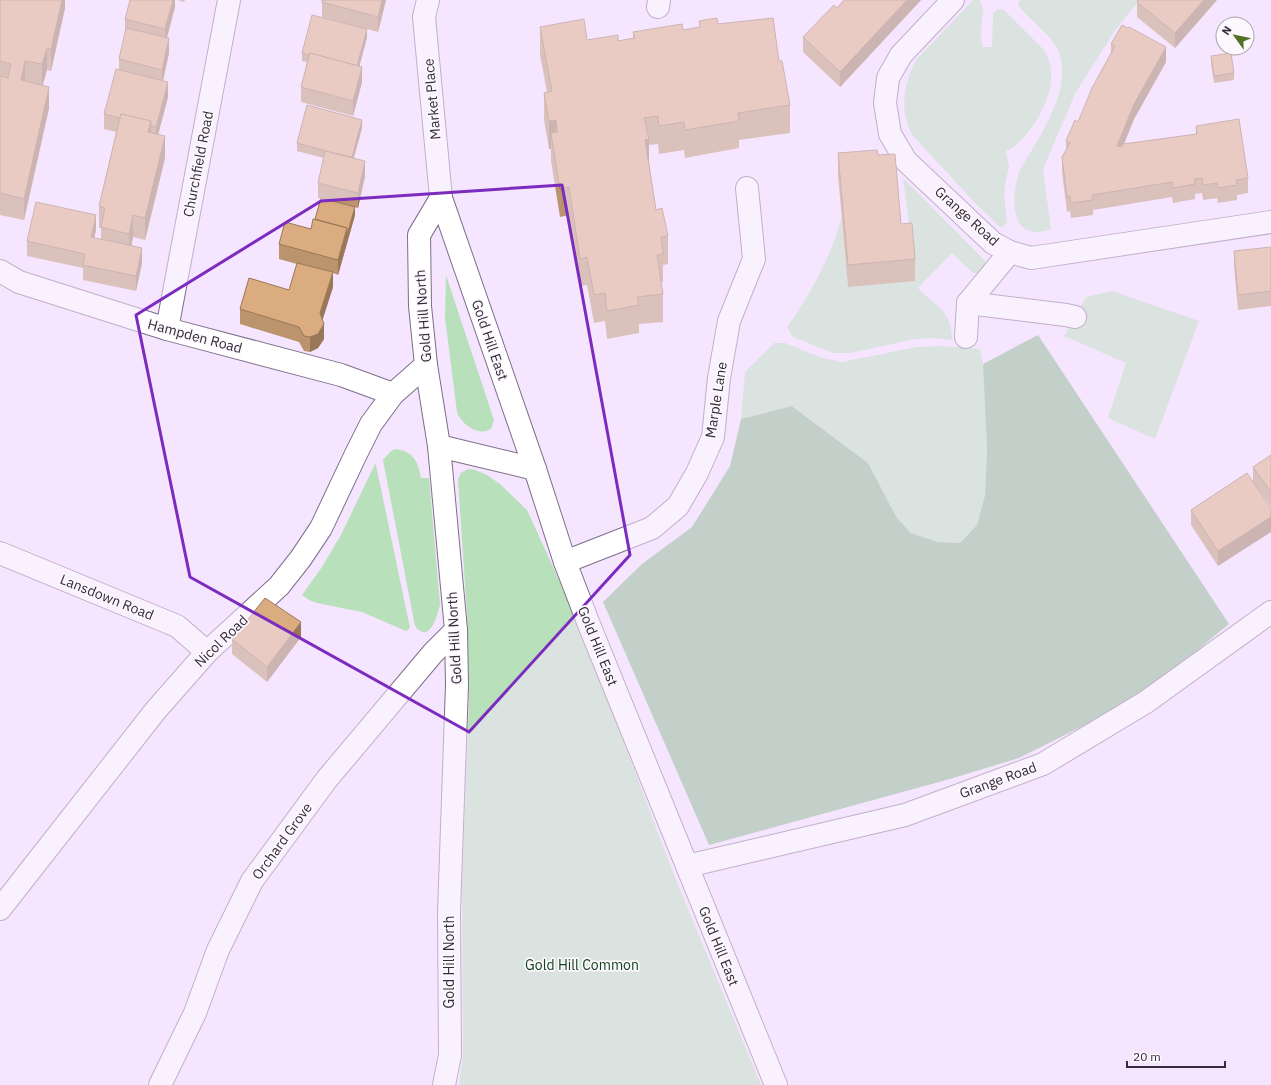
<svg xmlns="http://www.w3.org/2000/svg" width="1271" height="1085" viewBox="0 0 1271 1085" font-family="'IBM Plex Sans',sans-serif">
	<rect width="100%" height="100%" fill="#f5e5fe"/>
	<g fill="#b8e0bb">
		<path d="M973 0H980L983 9 981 32 982 47H992L993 12 998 9 1004 10 1043 49C1060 73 1048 104 1033 126 1025 136 1018 146 1006 151L1009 167 1006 179 1004 194 1007 222 1003 227H1000L974 202 915 138C898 116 903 82 917 59Z"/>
		<path d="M1020 0H1139L1114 32 1075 94 1043 169 1051 230C1043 231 1034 234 1027 230 1009 221 1014 187 1019 172 1038 138 1080 82 1054 43 1045 31 1032 21 1022 10L1018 4Z"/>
		<path d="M903 178 988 264 978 273H973L952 253 918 288C936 307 952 310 952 340L931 338 915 339 850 353H833L798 339 792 336 787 327C811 293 831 257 842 216L848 287 912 245Z"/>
		<path d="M446 275 494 420 491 429C478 437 461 424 457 412L445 318Z"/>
		<path d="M1112 291 1199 321 1155 439 1108 418 1126 363 1064 336 1086 297Z"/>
		<path d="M774 343H785L823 358 842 362 917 347 942 346 980 349 983 364 987 450 985 495 977 525 960 543 938 542 911 533 897 518 868 463 793 406 741 419 745 372Z"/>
		<path d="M395 449C414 451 418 462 421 478H429L440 604C438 615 429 645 415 626L383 460 390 452Z"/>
		<path d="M375 464 376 465 410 628 406 631 362 612 317 603 309 600 302 595 322 567 341 535Z"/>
		<path d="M468 469 475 470 487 475 500 484 527 510 580 626 674 875 761 1085H459L463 1053 462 890 469 701 467 615 458 479 461 473Z"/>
	</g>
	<path fill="#85b68a" d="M1038 335 1229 624 1170 673 1115 710 1019 758 950 779 709 845 603 602 642 564 692 527 730 466 741 419 792 406 868 463 897 518 911 533 938 542 960 543 977 525 985 495 987 450 983 364Z"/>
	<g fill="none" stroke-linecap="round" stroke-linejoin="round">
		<defs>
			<g id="minor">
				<path d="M428 0 424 17 441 198 535 469 565 562 590 627 776 1085"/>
				<path d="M953 0 901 55 888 78 885 103 890 134 906 161 993 243 1010 252 1031 258 1271 222"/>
				<path d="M658 7 659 0"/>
				<path d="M441 198 419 235 420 306 426 365 439 446 456 630 457 685 449 912 450 1055 444 1085"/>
				<path d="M1010 252 968 303 1066 315 1075 317"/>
				<path d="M0 271 19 282 167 329 341 375 393 394"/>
				<path d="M167 329 229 0"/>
				<path d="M966 337 968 303"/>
				<path d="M439 446 535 469"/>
				<path d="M0 553 177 626 207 652"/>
				<path d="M565 562 652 528 678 506 697 473 713 437 719 378 729 321 754 259 747 188"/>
				<path d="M687 866 905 815 1043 764 1146 702 1271 612"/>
				<path d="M0 909 156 710 207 652 279 586 301 558 321 528 355 456 371 424 393 394 426 365"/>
				<path d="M160 1085 195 1013 218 950 252 881 327 779 433 653 456 630"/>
			</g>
		</defs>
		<use href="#minor" stroke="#7f6e89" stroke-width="24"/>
		<use href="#minor" stroke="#fff" stroke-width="22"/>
	</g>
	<g fill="#bb946d">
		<path d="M0 0H65V8L51 71 47 70 43 85 49 108 24 220 0 215Z"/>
		<path d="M175 0V7L167 38 169 53 163 80 168 97 158 135 165 158 145 240 133 237 131 246 142 263 136 291 83 280V268L27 256V241L96 230 94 238 101 240V228H99V206L116 132 104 129V114L119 70V59L125 34V19Z"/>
		<path d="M177 0H185L184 2Z"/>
		<path d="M386 0 378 32 322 17V2Z"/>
		<path d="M844 0H921L840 87 803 52V37L837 8Z"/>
		<path d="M1216 1 1175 48 1137 17V2Z"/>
		<path d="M718 24 779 61 790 105V133L739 140V148L685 158 684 150 659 154 658 144 649 145V162L656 210 668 236V264L663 265V282H661L663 294V322L639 324V333L607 339 605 321 594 323 587 285 580 286 569 215 560 217 551 161V149H549L544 120V93L547 92 540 55V27L587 40 618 41 633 38V32L683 30Z"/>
		<path d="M367 37 359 66 362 82 353 116 301 102V87L307 62 302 61V53Z"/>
		<path d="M1111 44 1166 62 1134 119 1124 144 1196 134V126L1248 178V193L1237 195V200L1218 203 1217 198 1203 200 1202 193 1195 194V199L1173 203 1172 197 1093 210V215L1071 218 1070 211 1067 212 1062 172V157L1066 150V141L1078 122 1111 53Z"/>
		<path d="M1211 56 1234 73V80L1214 83 1211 64Z"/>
		<path d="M362 128 354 158 365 176 358 208 344 204 355 215 338 275 333 273V287L322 320 324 339 318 348 310 352 304 351 299 342 240 324V309L289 290 297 264 279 259V244L311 229 315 219 321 199 318 198V183L324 158 297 151V143Z"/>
		<path d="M838 153 878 155 901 224 915 259V281L848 287 838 175Z"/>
		<path d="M1271 247V306L1238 310 1234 266V251Z"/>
		<path d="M1271 455V507L1253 482V467Z"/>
		<path d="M1247 473 1218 566 1191 525V510Z"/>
		<path d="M301 637 267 682 232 654V639Z"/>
	</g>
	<g fill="#997859">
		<path d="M62 0H65V8L51 71V49Z"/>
		<path d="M173 0H175V7L165 44V29Z"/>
		<path d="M382 0H386L378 32V17Z"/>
		<path d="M907 0H921L840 87V72Z"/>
		<path d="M1204 0H1217L1175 48V33Z"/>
		<path d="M367 29V37L357 76V68Z"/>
		<path d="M169 38V53L162 85V70Z"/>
		<path d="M1166 47V62L1134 119 1117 161V146L1134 104Z"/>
		<path d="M47 48V70L42 86V64Z"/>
		<path d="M25 61V82L21 80Z"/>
		<path d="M362 67V82L353 116V101Z"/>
		<path d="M168 82V97L156 142V127Z"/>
		<path d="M49 87V108L24 220V199Z"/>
		<path d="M362 120V128L351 166V158Z"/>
		<path d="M556 120V148L551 133V149H549V121Z"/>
		<path d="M151 121V143L148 132Z"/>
		<path d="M165 136V158L145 240V218Z"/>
		<path d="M649 139V167L645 140Z"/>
		<path d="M365 161V176L358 208V193Z"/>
		<path d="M355 207V215L338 275V260L347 228Z"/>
		<path d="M96 215V230L91 252V237Z"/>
		<path d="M133 215V237L129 256V234Z"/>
		<path d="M142 248V263L136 291V276Z"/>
		<path d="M333 272V287L320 328V313Z"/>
		<path d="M324 324V339L318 348 310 352V337Z"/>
		<path d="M1271 517V532L1218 566V551Z"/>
		<path d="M301 622V637L267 682V667Z"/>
	</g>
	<g fill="#daac7f" stroke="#997859">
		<path d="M0 0H62L51 49 47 48 42 64 25 61 21 80 49 87 24 199 0 193V76L8 78 11 64 0 61Z"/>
		<path d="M130 0H173L165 29 125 19Z"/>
		<path d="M322 0H382L378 17 322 2Z"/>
		<path d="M844 0H907L840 72 803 37 834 5 837 8Z"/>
		<path d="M1138 0H1204L1175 33 1137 2Z"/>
		<path d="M312 15 367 29 357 66 310 53 309 55 302 53Z"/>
		<path d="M717 18 718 24 773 18 779 61H782L790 105 738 113 739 121 685 130 684 122 659 126 658 116 644 118 649 139 645 140 656 210 662 208 668 236 661 237 663 254 657 255 663 294 637 297 639 305 607 311 605 293 594 295 587 257 580 259 569 187 560 189 551 133 558 132 556 120 549 121 544 93 552 91 540 27 584 19 587 40 618 35V41L635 38 633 32 682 24 683 30 700 27 699 21Z"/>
		<path d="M1122 25 1128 28 1129 27 1166 47 1134 104 1117 146 1122 147 1123 144 1197 134 1196 126 1239 119 1248 178 1236 180 1237 185 1218 188 1217 183 1203 185 1202 178 1194 179 1195 184 1173 188 1172 182 1092 195 1093 200 1071 203 1070 196 1067 197 1062 157 1070 143 1066 141 1075 120 1078 122 1092 88 1115 46 1111 44Z"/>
		<path d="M126 28 169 38 162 70 119 59Z"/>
		<path d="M310 53 362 67 353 101 301 87Z"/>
		<path d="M1231 53 1234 73 1214 76 1211 56Z"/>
		<path d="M116 69 168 82 156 127 151 126V121L121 114 120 118 104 114Z"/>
		<path d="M307 105 362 120 352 157 330 152 297 143Z"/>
		<path d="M121 114 151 121 148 132 165 136 145 218 133 215 129 234 101 227 105 208 99 206Z"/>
		<path d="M877 150 878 155 895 154 901 224 912 223 915 259 848 265 838 153Z"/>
		<path d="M325 151 365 161 358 193 318 183Z"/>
		<path d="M321 198 355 207 347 235V228L315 219Z"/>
		<path d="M36 202 96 215 91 237 142 248 136 276 83 265 85 254 27 241Z"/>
		<path d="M313 219 347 228 338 260 279 244 285 222 311 229Z"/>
		<path d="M1271 247V291L1238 295 1234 251Z"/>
		<path d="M297 263 333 272 320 313 324 324 318 334 310 337 304 336 299 327 240 309 249 278 289 290Z"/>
		<path d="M1271 455V492L1253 467Z"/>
		<path d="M1247 473 1271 509V517L1218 551 1191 510Z"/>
		<path d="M265 598 301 622 267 667 232 639Z"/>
	</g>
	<path d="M0 0H1271V1085H0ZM562 185 630 555 469 732 190 577 136 315 321 201Z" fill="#f5e5fe" fill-opacity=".55" fill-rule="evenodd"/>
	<path fill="none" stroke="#7b2cbf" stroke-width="3" stroke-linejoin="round" d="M562 185 630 555 469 732 190 577 136 315 321 201Z"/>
	<g text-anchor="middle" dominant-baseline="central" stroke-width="3.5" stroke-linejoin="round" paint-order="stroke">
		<g font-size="14" fill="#332b37" stroke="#fcf8fe">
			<text transform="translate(432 99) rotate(-95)">Market Place</text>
			<text transform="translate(198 164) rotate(-79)">Churchfield Road</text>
			<text transform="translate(967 216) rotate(42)">Grange Road</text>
			<text transform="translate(423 316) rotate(-94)">Gold Hill North</text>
			<text transform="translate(195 336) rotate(15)">Hampden Road</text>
			<text transform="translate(490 340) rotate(71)">Gold Hill East</text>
			<text transform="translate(716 400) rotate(-81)">Marple Lane</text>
			<text transform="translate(107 597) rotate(22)">Lansdown Road</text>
			<text transform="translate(454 638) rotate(-93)">Gold Hill North</text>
			<text transform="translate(221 641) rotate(-44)">Nicol Road</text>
			<text transform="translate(598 646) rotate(68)">Gold Hill East</text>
			<text transform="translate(998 780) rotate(-20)">Grange Road</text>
			<text transform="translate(282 841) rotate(-54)">Orchard Grove</text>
			<text transform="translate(719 946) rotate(68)">Gold Hill East</text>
			<text transform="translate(449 962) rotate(-90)">Gold Hill North</text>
		</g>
		<g font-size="14" fill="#0f441b" stroke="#fcf8fe">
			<text x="582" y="965">Gold Hill Common</text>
		</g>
	</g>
	<g transform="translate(1235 36) rotate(303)"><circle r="19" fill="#fcf8fe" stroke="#aca6ae"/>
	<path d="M0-3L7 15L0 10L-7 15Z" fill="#517025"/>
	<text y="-6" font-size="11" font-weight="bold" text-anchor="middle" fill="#332b37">N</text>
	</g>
	<path d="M1127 1061v6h98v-6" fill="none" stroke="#332b37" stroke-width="2"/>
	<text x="1133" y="1061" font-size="12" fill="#332b37" stroke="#fcf8fe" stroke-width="3" paint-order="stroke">20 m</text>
</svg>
